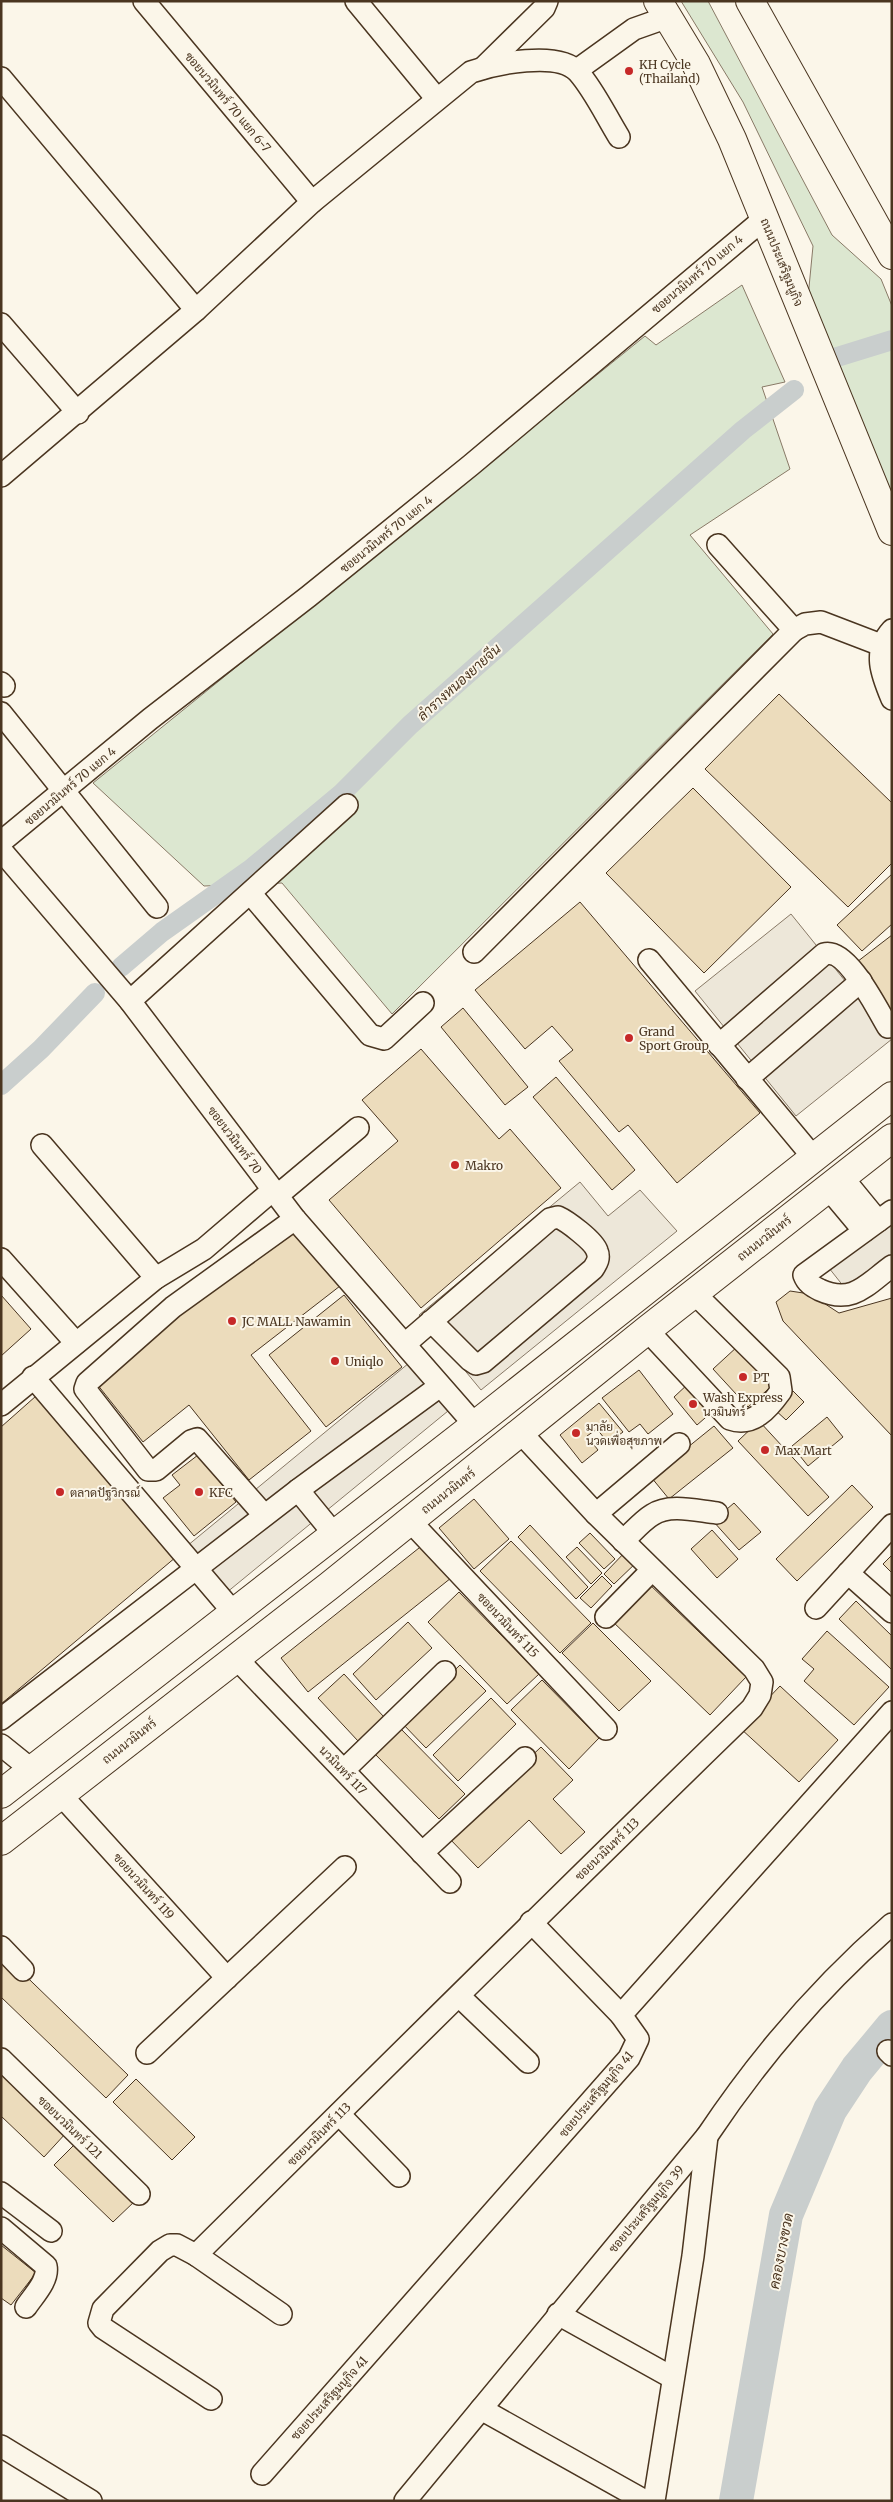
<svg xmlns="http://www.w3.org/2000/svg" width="893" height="2502" viewBox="0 0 893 2502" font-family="Merriweather,Sarabun,serif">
	<rect width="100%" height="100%" fill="#fbf6e9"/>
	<g fill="#dce7d0" stroke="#887966">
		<path d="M681 1H708L832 235 881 279 892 306V509L807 308 813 246 743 102Z"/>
		<path d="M742 285 785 382 762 387 790 469 690 535 773 634 392 1014 282 883 204 886 93 783 645 336 656 345Z"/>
	</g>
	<g fill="#ede7d9" stroke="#887966">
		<path d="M791 914 892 1039 796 1116 695 991Z"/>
		<path d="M580 1182 608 1216 640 1190 677 1231 481 1390 419 1315Z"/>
		<path d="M892 1221V1260L848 1292 829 1268Z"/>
		<path d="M409 1363 448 1411 226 1593 187 1546Z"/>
	</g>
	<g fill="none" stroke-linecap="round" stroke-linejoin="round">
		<g stroke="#c9cecd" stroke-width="20">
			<path d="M834 358 892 340"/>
			<path d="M121 967 162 932 251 869 341 794 410 725 743 430 794 390"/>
			<path d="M1 1085 41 1049 95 993"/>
		</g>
		<path stroke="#c9cecd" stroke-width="34" d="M736 2501 786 2215 830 2110 857 2069 892 2027"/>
	</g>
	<g fill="#ecdcbc" stroke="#4a3520">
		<path d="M779 694 892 803V863L848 907 705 769Z"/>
		<path d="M693 788 791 887 704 973 606 873Z"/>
		<path d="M892 874V924L862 951 837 925Z"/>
		<path d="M580 902 760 1113 677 1183 628 1125 619 1132 559 1061 573 1050 552 1026 525 1049 475 990Z"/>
		<path d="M892 935V1015L853 965Z"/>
		<path d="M463 1008 528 1087 505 1105 441 1027Z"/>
		<path d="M421 1049 499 1139 510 1129 561 1188 421 1308 329 1200 398 1141 362 1100Z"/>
		<path d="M556 1077 635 1170 612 1190 533 1097Z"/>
		<path d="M291 1225 340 1286 251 1355 311 1431 249 1480 189 1405 143 1442 93 1379Z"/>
		<path d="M790 1291 810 1294 839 1313 892 1298V1436L783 1321 776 1302Z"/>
		<path d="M1 1295 31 1329 1 1356Z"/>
		<path d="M344 1295 402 1367 326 1427 269 1355Z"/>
		<path d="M738 1346 774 1384 748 1407 713 1369Z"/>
		<path d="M639 1370 673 1414 648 1434 640 1424 629 1432 602 1398Z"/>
		<path d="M689 1383 713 1411 697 1425 674 1397Z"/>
		<path d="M791 1389 804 1402 786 1420 773 1408Z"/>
		<path d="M36 1396 176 1557 1 1704V1427Z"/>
		<path d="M599 1403 623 1432 608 1443 597 1429 587 1436 598 1450 582 1463 560 1435Z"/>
		<path d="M827 1417 843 1437 808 1466 792 1446Z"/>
		<path d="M759 1421 829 1497 808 1516 738 1441Z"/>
		<path d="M714 1426 733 1448 669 1499 651 1477Z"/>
		<path d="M198 1455 236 1502 194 1536 163 1498 180 1485 172 1475Z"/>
		<path d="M852 1485 873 1507 797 1581 776 1559Z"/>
		<path d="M474 1499 509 1539 474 1569 439 1528Z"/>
		<path d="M734 1503 761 1532 739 1550 713 1521Z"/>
		<path d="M530 1525 588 1587 576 1599 518 1537Z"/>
		<path d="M712 1530 738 1559 717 1578 691 1549Z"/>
		<path d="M590 1533 615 1559 604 1569 579 1543Z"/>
		<path d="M511 1541 591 1623 560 1653 480 1571Z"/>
		<path d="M424 1544 451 1578 308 1692 281 1658Z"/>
		<path d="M577 1547 602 1573 591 1584 566 1557Z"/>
		<path d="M628 1549 639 1560 614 1584 604 1574Z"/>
		<path d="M892 1555V1573L883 1564Z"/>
		<path d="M602 1576 612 1586 591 1608 580 1598Z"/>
		<path d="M647 1582 746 1677 710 1715 611 1620Z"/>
		<path d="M459 1592 539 1674 507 1704 428 1622Z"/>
		<path d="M856 1601 892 1636V1670L839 1619Z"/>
		<path d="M408 1622 432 1648 376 1700 353 1674Z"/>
		<path d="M593 1623 651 1681 619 1711 562 1653Z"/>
		<path d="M827 1631 889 1687 854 1725 804 1681 814 1669 802 1659Z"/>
		<path d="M460 1665 486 1691 426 1748 401 1722Z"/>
		<path d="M344 1674 384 1717 358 1741 318 1698Z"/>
		<path d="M542 1680 599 1738 569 1769 511 1710Z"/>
		<path d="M780 1686 838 1740 799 1782 740 1728Z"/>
		<path d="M491 1698 516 1724 458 1781 433 1755Z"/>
		<path d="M398 1726 465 1794 439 1819 372 1751Z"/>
		<path d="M541 1747 573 1780 553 1799 585 1832 561 1854 529 1820 478 1868 447 1836Z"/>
		<path d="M2 1953 128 2075 106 2098 1 1997Z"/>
		<path d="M1 2070 66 2133 44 2157 1 2116Z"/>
		<path d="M136 2079 195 2137 172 2160 113 2102Z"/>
		<path d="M77 2142 136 2200 113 2222 54 2165Z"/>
		<path d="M1 2245 36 2273 11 2305 1 2298Z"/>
	</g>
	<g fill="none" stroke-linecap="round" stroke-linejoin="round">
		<defs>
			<g id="minor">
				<path d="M144 1 312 202"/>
				<path d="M356 1 437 99"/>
				<path d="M483 68 544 8 547 1"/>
				<path d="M577 70 634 29 668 17"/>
				<path d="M1 78 196 310"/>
				<path d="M1 324 78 413"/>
				<path d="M1 476 196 310 312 202 471 72C495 64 558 50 578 72 594 90 606 116 619 137"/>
				<path d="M794 630 805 624 821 622 881 645"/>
				<path d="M892 630C872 652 882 675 892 699"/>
				<path d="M1 683 4 686"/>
				<path d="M1 713 157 907"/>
				<path d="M1 842 150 719 309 596 471 465 765 218"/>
				<path d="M1 850 130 1001 295 1219 475 1425"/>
				<path d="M251 894 370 1035 384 1039 423 1003"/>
				<path d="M474 952 794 630 718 545"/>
				<path d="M649 960 813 1157"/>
				<path d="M130 1001 347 805"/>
				<path d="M719 1045 824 954C847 947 877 1009 888 1027"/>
				<path d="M747 1079 861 981"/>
				<path d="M42 1145 156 1278"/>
				<path d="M842 1177 878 1221"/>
				<path d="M828 1188 864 1231"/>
				<path d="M278 1195 358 1128"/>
				<path d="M892 1211 804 1275C807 1283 812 1286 820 1290 853 1305 867 1284 892 1266"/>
				<path d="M1 1259 76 1343"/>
				<path d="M647 1330 730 1419C753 1427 768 1409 781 1391L779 1377 694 1293"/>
				<path d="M405 1344 550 1219 558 1217C567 1221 594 1241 597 1251 600 1258 597 1263 593 1269L483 1362 476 1364 470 1360 431 1321"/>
				<path d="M33 1377 234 1613"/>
				<path d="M1 1405 156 1278 204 1249 273 1190"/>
				<path d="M298 1490 440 1386"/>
				<path d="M596 1514 679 1444"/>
				<path d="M264 1515 197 1439 191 1441 156 1470H148L85 1389 87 1383 173 1307 295 1219"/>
				<path d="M410 1521 606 1729"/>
				<path d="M623 1541C632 1533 642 1521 652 1515 670 1503 697 1511 717 1513"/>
				<path d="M848 1573 892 1612"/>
				<path d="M816 1608 892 1525"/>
				<path d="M606 1617 652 1570"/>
				<path d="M236 1658 450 1882"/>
				<path d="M1 1719 298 1490 334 1534"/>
				<path d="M1 1745 32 1770"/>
				<path d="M344 1770 445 1672"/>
				<path d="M61 1795 227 1978"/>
				<path d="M422 1853 525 1758"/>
				<path d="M531 1922 621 2015"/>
				<path d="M1 1947 23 1970"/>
				<path d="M459 1996 528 2062"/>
				<path d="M888 2051 892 2055"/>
				<path d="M147 2053 345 1867"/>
				<path d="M1 2059 139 2194"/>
				<path d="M339 2114 399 2176"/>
				<path d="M1 2193 51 2231"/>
				<path d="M1 2228 46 2266C49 2280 34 2295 26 2307"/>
				<path d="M196 2255C381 2072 565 1889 752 1708L760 1695 762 1682 754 1669 596 1514 521 1433"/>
				<path d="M558 2314 673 2378"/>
				<path d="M211 2399 103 2328 99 2323 103 2309 160 2251 170 2245H177L196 2255 281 2314"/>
				<path d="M481 2409 645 2501"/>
				<path d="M1 2446 91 2501"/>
				<path d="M262 2474 629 2058 638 2039 621 2015 892 1712"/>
				<path d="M405 2501 707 2136C759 2058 821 1986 892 1924"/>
				<path d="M654 2501 693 2256 707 2136"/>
			</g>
			<g id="major">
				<path d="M658 1 696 64 732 139 892 531"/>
				<path d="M750 1 892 255"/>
				<path d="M1 1794 475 1425 892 1096"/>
				<path d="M1 1841 329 1586 647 1330 892 1138"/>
			</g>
		</defs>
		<use href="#minor" stroke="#4a3520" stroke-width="24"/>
		<use href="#major" stroke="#4a3520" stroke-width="30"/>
		<use href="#minor" stroke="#fbf6e9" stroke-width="21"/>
		<use href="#major" stroke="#fbf6e9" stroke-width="28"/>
	</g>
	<g fill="#c62828" stroke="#fbf6e9" stroke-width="2">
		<circle cx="629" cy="71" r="5"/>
		<circle cx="629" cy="1038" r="5"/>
		<circle cx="455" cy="1165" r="5"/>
		<circle cx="232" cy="1321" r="5"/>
		<circle cx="335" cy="1361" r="5"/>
		<circle cx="743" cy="1377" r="5"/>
		<circle cx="693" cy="1404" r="5"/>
		<circle cx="576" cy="1433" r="5"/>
		<circle cx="765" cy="1450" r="5"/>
		<circle cx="60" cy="1492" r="5"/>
		<circle cx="199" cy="1492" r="5"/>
	</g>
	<g text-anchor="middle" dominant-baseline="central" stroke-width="4" stroke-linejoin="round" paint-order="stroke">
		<g font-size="12" fill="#4a3520" stroke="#fbf6e9" text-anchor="start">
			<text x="639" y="64">KH Cycle<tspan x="639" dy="14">(Thailand)</tspan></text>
			<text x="639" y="1031">Grand<tspan x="639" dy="14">Sport Group</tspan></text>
			<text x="465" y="1165">Makro</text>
			<text x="242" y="1321">JC MALL Nawamin</text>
			<text x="345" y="1361">Uniqlo</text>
			<text x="753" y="1377">PT</text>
			<text x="703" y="1397">Wash Express<tspan x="703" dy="14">นวมินทร์</tspan></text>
			<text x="586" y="1426">มาลัย<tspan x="586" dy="14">นวดเพื่อสุขภาพ</tspan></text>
			<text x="775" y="1450">Max Mart</text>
			<text x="70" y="1492">ตลาดปัฐวิกรณ์</text>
			<text x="209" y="1492">KFC</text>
		</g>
		<g font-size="12" fill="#4a3520" stroke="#fbf6e9">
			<text transform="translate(228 102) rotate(50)">ซอยนวมินทร์ 70 แยก 6-7</text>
			<text transform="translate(782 262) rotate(68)">ถนนประเสริฐมนูกิจ</text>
			<text transform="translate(697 274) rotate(-40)">ซอยนวมินทร์ 70 แยก 4</text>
			<text transform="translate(386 534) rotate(-39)">ซอยนวมินทร์ 70 แยก 4</text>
			<text transform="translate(70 786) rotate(-40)">ซอยนวมินทร์ 70 แยก 4</text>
			<text transform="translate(235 1140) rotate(53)">ซอยนวมินทร์ 70</text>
			<text transform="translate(764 1238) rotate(-38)">ถนนนวมินทร์</text>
			<text transform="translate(448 1491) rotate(-38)">ถนนนวมินทร์</text>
			<text transform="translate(508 1625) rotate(47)">ซอยนวมินทร์ 115</text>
			<text transform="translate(129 1741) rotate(-38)">ถนนนวมินทร์</text>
			<text transform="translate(343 1770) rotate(46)">นวมินทร์ 117</text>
			<text transform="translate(607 1849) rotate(-44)">ซอยนวมินทร์ 113</text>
			<text transform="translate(144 1886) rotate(48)">ซอยนวมินทร์ 119</text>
			<text transform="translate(596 2094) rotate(-50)">ซอยประเสริฐมนูกิจ 41</text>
			<text transform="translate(70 2127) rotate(44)">ซอยนวมินทร์ 121</text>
			<text transform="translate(319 2134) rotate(-45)">ซอยนวมินทร์ 113</text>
			<text transform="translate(646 2209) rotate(-50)">ซอยประเสริฐมนูกิจ 39</text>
			<text transform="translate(329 2398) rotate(-48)">ซอยประเสริฐมนูกิจ 41</text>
		</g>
		<g font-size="14" font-style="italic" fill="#4a3520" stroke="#fbf6e9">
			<text transform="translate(459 682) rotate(-42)">ลำรางหนองยายจีน</text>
			<text transform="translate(781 2251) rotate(-79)">คลองบางขวด</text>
		</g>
	</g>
	<rect width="893" height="2502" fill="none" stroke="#4a3520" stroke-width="5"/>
</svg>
